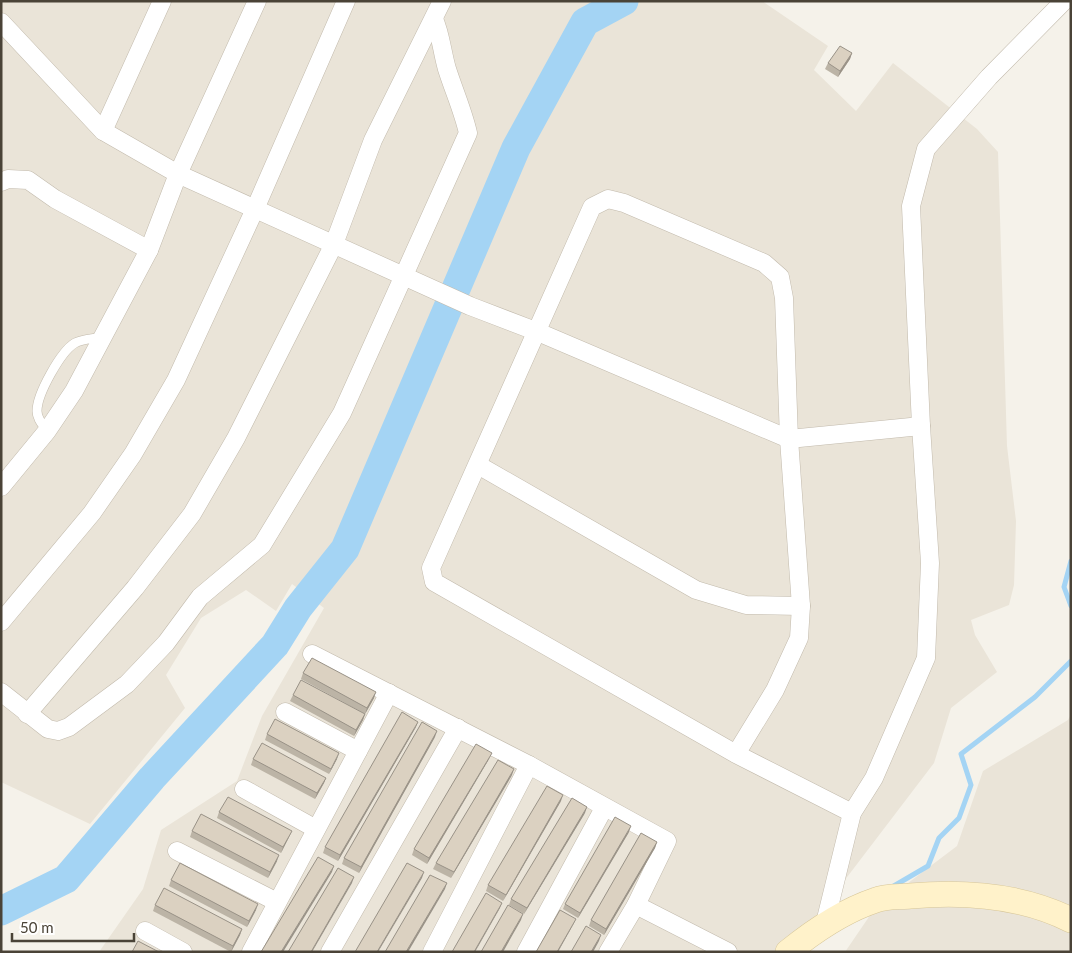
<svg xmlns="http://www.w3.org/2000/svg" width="1072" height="953" viewBox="0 0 1072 953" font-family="Lato,sans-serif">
	<rect width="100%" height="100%" fill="#f5f2ea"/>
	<g fill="#eae4d8">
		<path d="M1 1H762L828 46 814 70 856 111 893 63 977 129 998 152 1007 446 1016 521 1014 585 1009 605 971 620 975 635 997 672 951 708 934 763 790 952H99L143 889 161 830 237 781 262 716 324 608 292 584 276 611 246 590 201 618 166 675 185 708 90 824 1 782Z"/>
		<path d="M1071 714V952H845L875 908 957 846 983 771 1068 720Z"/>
	</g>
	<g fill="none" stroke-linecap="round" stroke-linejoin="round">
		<g stroke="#a4d4f4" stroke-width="5">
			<path d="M1071 561 1064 587 1071 606"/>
			<path d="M892 887 928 866 939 838 959 818 971 785 961 754 1035 697 1071 661"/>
		</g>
		<path stroke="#a4d4f4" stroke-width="29" d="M1 911 66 879 152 778 275 645 298 608 345 549 516 148 585 22 624 1"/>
		<defs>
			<path id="service" d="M47 431C43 425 37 419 37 411 37 394 61 351 75 343 82 339 93 339 101 337"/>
			<g id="minor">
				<path d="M1 22 103 131 178 174 470 306 538 332 789 439 921 426"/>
				<path d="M103 131 162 1"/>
				<path d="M1 182 8 179 28 180 55 199 149 250"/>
				<path d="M478 465 696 590 746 605 801 606"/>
				<path d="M1 487 47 431 74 391 149 250 178 174 257 1"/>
				<path d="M1 622 92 513 133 454 176 380 255 209 346 1"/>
				<path d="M312 654 529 765 667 841 636 905 608 952"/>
				<path d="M1 692 48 729 58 731 69 727 127 684 166 643 200 597 262 545 342 413 468 133C463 111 454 91 447 69 442 52 441 35 434 19"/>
				<path d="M285 712 358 751"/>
				<path d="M27 714 135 588 192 514 236 438 334 244 373 140 442 1"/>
				<path d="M736 754 775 690 799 638 801 606 789 439 784 298 780 277 764 263 624 203 608 199 592 207 431 568 434 582 736 754 852 813"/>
				<path d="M244 789 316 829"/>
				<path d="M177 851 277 902"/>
				<path d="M636 905 728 952"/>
				<path d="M825 923 852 813 874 778 926 658 930 563 921 426 911 206 926 149 989 77 1064 1"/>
				<path d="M145 931 183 952"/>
				<path d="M251 952 389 693"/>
				<path d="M330 952 458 728"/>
				<path d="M432 952 529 765"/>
				<path d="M526 952 604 808"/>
			</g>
			<path id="secondary" d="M788 952C815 930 843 911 876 900 886 896 900 897 910 896 966 891 1021 895 1071 920"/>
		</defs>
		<use href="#service" stroke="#c2baac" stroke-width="10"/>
		<use href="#minor" stroke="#c2baac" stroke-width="19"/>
		<use href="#secondary" stroke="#d7c698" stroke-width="26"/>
		<use href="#service" stroke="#fff" stroke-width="9"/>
		<use href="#minor" stroke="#fff" stroke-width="18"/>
		<use href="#secondary" stroke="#fff2ca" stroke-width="25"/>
	</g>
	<g fill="#bcb4a6">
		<path d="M852 53 850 59 838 77 825 69 828 63Z"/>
		<path d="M303 673 374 698 365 714 301 679Z"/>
		<path d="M293 695 365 714 363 720 354 736 290 701Z"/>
		<path d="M416 727 338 861 323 853 325 847Z"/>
		<path d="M267 734 337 759 329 774 265 740Z"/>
		<path d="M435 737 359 873 342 864 344 858Z"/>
		<path d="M253 759 326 778 324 783 315 799 251 765Z"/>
		<path d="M489 759 427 864 412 855 414 849Z"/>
		<path d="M512 775 451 878 433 869 436 863Z"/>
		<path d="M561 801 503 901 486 891 488 885Z"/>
		<path d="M219 812 289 837 281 853 217 818Z"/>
		<path d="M585 813 524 914 509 905 511 899Z"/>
		<path d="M192 831 277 861 268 878 190 837Z"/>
		<path d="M629 832 578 918 563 909 565 904Z"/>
		<path d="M657 842 655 848 604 935 589 926 591 920Z"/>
		<path d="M171 880 256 910 247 927 169 886Z"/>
		<path d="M155 905 242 929 240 935 231 952 153 911Z"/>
	</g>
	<g fill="#999287">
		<path d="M852 53 850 59 838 77 840 71Z"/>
		<path d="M376 692 374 698 365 714 367 708Z"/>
		<path d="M365 714 363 720 354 736 356 730Z"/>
		<path d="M418 722 416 727 338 861 340 855Z"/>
		<path d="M437 731 435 737 359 873 361 867Z"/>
		<path d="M339 753 337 759 329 774 331 769Z"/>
		<path d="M492 753 489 759 427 864 429 858Z"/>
		<path d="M514 769 512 775 451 878 454 872Z"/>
		<path d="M326 778 324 783 315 799 317 793Z"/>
		<path d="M563 795 561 801 503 901 506 895Z"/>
		<path d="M587 807 585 813 524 914 527 908Z"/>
		<path d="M631 826 629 832 578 918 580 913Z"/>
		<path d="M292 831 281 853 283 847Z"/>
		<path d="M657 842 655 848 604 935 606 929Z"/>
		<path d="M279 855 277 861 268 878 270 872Z"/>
		<path d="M334 866 332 872 283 952H281Z"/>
		<path d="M424 872 422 878 378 952H377Z"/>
		<path d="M354 877 352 883 312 952H311Z"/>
		<path d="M447 883 445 889 408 952H406Z"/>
		<path d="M502 903 500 908 475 952H474Z"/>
		<path d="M258 904 256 910 247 927 249 921Z"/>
		<path d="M523 914 521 920 503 952H501Z"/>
		<path d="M576 919 573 925 558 952H557Z"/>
		<path d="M242 929 240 935 231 952 233 946Z"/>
		<path d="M601 935 599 941 593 952H591Z"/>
	</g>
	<g fill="#dbd1c1" stroke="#999287">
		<path d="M840 46 852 53 840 71 828 63Z"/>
		<path d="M312 658 376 692 367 708 303 673Z"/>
		<path d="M301 680 365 714 356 730 293 695Z"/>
		<path d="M402 712 418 722 340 855 325 847Z"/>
		<path d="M275 719 339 753 331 769 267 734Z"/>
		<path d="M422 722 437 731 361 867 344 858Z"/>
		<path d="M262 743 326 778 317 793 253 759Z"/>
		<path d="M476 744 492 753 429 858 414 849Z"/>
		<path d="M498 760 514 769 454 872 436 863Z"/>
		<path d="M547 786 563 795 506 895 488 885Z"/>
		<path d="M228 797 292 831 283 847 219 812Z"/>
		<path d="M572 798 587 807 527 908 511 899Z"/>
		<path d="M201 814 279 855 270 872 192 831Z"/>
		<path d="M615 817 631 826 580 913 565 904Z"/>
		<path d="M641 833 657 842 606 929 591 920Z"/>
		<path d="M318 857 334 866 281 952H261Z"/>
		<path d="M180 863 258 904 249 921 171 880Z"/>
		<path d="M407 863 424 872 377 952H355Z"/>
		<path d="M338 868 354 877 311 952H288Z"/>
		<path d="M430 875 447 883 406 952H385Z"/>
		<path d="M164 888 242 929 233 946 155 905Z"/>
		<path d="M486 893 502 903 474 952H452Z"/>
		<path d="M508 905 523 914 501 952H481Z"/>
		<path d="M560 910 576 919 557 952H536Z"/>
		<path d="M586 926 601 935 591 952H571Z"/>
		<path d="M138 941 159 952H132Z"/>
	</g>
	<rect width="1072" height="953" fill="none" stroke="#4a4337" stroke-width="5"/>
	<path d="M12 933v8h122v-8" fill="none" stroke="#4a4337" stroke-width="2.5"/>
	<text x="20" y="933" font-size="15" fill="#4a4337" stroke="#ffffff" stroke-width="4" paint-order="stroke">50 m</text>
</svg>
